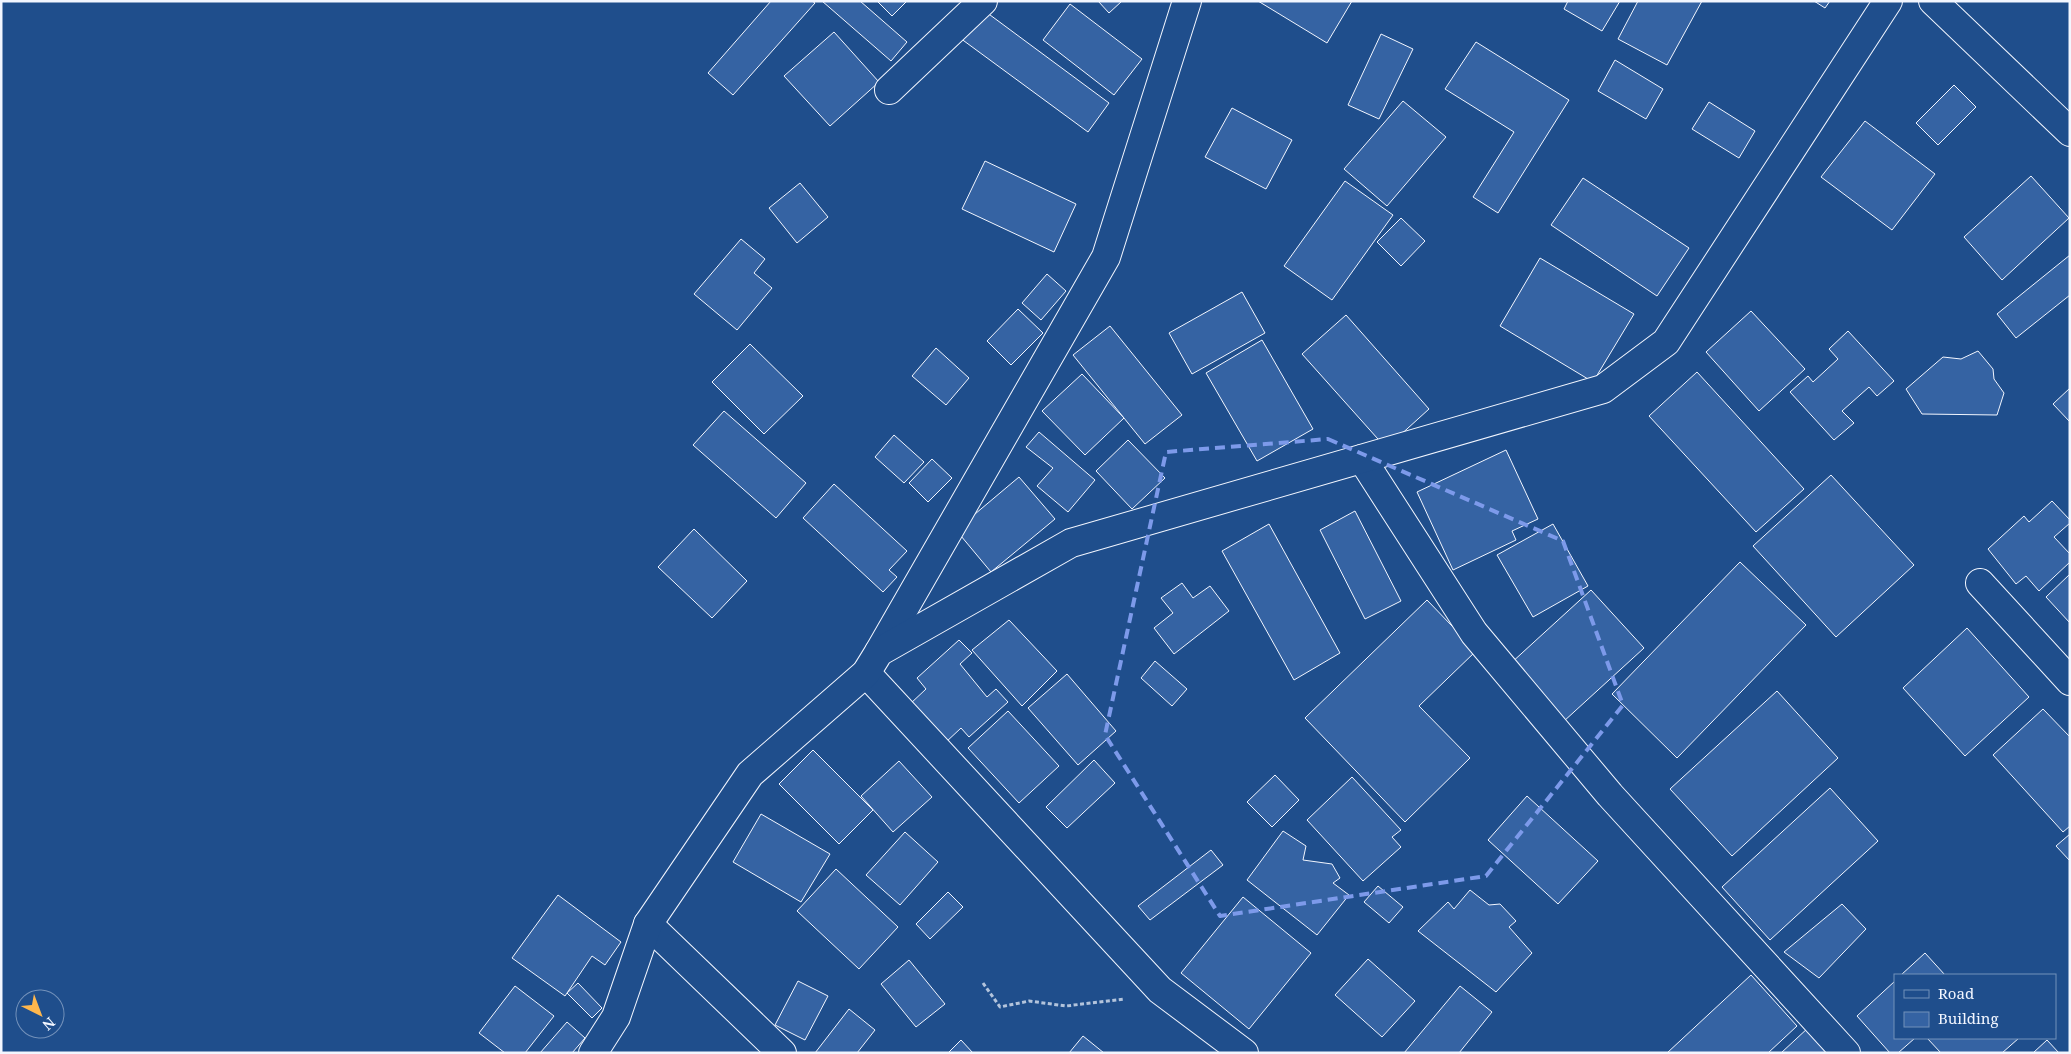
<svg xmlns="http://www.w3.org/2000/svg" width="2071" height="1054" viewBox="0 0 2071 1054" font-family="'Noto Serif',serif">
	<rect width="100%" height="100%" fill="#1f4e8c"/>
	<g fill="#3563a3" stroke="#f2f6ff">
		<path d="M771 1H812L815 3 733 95 708 73Z"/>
		<path d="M822 1H860L907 42 891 61Z"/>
		<path d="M877 1H907L892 16Z"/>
		<path d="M1098 1H1122L1109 13Z"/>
		<path d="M1258 1H1352L1327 43Z"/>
		<path d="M1568 1H1620L1602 31 1564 9Z"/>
		<path d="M1638 1H1702L1667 65 1618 39Z"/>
		<path d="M1814 1H1830L1825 8Z"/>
		<path d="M1070 4 1142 59 1114 95 1043 40Z"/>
		<path d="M982 9 1109 103 1088 132 960 38Z"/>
		<path d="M834 32 879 82 830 126 784 76Z"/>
		<path d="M1381 34 1413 49 1379 119 1348 105Z"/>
		<path d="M1476 42 1569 100 1498 213 1473 197 1514 132 1445 89Z"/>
		<path d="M1615 60 1663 89 1646 119 1598 91Z"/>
		<path d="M1954 85 1976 107 1938 145 1916 123Z"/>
		<path d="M1403 101 1446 137 1387 206 1344 169Z"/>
		<path d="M1709 102 1755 131 1739 158 1692 129Z"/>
		<path d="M1232 108 1292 140 1266 189 1205 157Z"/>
		<path d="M1865 121 1935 174 1892 230 1821 177Z"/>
		<path d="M985 161 1076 204 1054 252 962 209Z"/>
		<path d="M2031 176 2069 218 2002 280 1964 237Z"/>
		<path d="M1583 178 1689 248 1657 296 1551 225Z"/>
		<path d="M1345 181 1393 215 1332 300 1284 266Z"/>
		<path d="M800 183 828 217 797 243 769 208Z"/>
		<path d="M1401 218 1425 241 1401 266 1377 242Z"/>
		<path d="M741 239 765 259 754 273 772 288 737 330 694 294Z"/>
		<path d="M2070 255V295L2016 338 1997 314Z"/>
		<path d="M1540 258 1634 314 1593 382 1500 326Z"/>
		<path d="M1047 274 1066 291 1041 320 1022 303Z"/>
		<path d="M1242 292 1265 333 1192 374 1169 333Z"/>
		<path d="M1018 309 1043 333 1011 365 987 341Z"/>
		<path d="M1751 311 1805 369 1759 411 1706 352Z"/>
		<path d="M1346 315 1429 409 1386 448 1302 354Z"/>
		<path d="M1110 326 1182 415 1145 444 1073 355Z"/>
		<path d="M1848 331 1894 381 1877 396 1869 387 1842 411 1854 423 1834 440 1790 392 1808 376 1813 382 1838 359 1829 349Z"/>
		<path d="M1262 340 1313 429 1257 461 1206 373Z"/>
		<path d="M750 344 803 396 764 434 712 382Z"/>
		<path d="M936 348 969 378 946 405 912 376Z"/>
		<path d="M1978 351 1993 369 1994 379 2004 393 1997 415 1922 414 1906 389 1943 357 1961 359Z"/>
		<path d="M1697 372 1804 489 1756 532 1649 416Z"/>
		<path d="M1082 374 1124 418 1085 455 1042 411Z"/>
		<path d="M2070 388V422L2053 404Z"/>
		<path d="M724 411 806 483 776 518 693 445Z"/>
		<path d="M1039 432 1095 480 1068 512 1037 486 1053 468 1026 447Z"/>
		<path d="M894 435 924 462 904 483 875 457Z"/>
		<path d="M1128 440 1165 478 1132 509 1096 471Z"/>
		<path d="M1506 450 1538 519 1512 531 1516 540 1453 570 1417 492Z"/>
		<path d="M932 459 952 478 928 502 909 483Z"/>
		<path d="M1831 475 1914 565 1836 637 1753 546Z"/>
		<path d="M1019 477 1055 519 991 572 956 530Z"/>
		<path d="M834 484 907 551 889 570 897 577 883 592 803 518Z"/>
		<path d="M2052 501 2070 520V523L2054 537 2070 554V562L2039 591 2026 576 2016 584 1988 549 2024 516 2029 522Z"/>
		<path d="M1355 511 1401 601 1365 619 1320 530Z"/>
		<path d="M1269 524 1340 653 1294 680 1222 551Z"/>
		<path d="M1553 524 1588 586 1533 617 1497 555Z"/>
		<path d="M694 529 747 581 712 618 658 567Z"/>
		<path d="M1740 562 1806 625 1677 758 1612 694Z"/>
		<path d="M2070 574V623L2046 597Z"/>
		<path d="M1182 583 1193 598 1210 586 1229 611 1174 654 1154 628 1173 613 1161 598Z"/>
		<path d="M1591 590 1644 648 1563 722 1510 664Z"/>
		<path d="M1427 600 1476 651 1419 706 1470 758 1405 822 1305 718Z"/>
		<path d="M1009 620 1057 671 1022 706 972 650Z"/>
		<path d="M1967 628 2029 697 1965 756 1903 688Z"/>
		<path d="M959 640 972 653 960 664 987 697 996 689 1008 702 969 737 961 728 945 743 910 704 926 689 917 678Z"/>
		<path d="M1155 661 1187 689 1172 706 1141 678Z"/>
		<path d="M1067 674 1116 731 1078 765 1028 708Z"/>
		<path d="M1777 691 1838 758 1732 856 1670 789Z"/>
		<path d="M2043 709 2070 737V826L2063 832 1993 755Z"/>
		<path d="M1008 711 1059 766 1019 803 968 748Z"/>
		<path d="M813 750 873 810 839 844 779 784Z"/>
		<path d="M1094 760 1115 783 1067 828 1046 807Z"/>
		<path d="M899 761 932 797 893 832 861 796Z"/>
		<path d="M1275 775 1299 800 1272 827 1247 802Z"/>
		<path d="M1352 777 1401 830 1392 837 1401 847 1363 881 1307 820Z"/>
		<path d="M1830 788 1878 841 1770 940 1722 887Z"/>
		<path d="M1527 796 1598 861 1558 904 1488 840Z"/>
		<path d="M761 814 830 854 801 902 733 862Z"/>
		<path d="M1283 831 1306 846 1303 860 1332 864 1340 878 1333 883 1349 895 1317 935 1247 880Z"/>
		<path d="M905 832 938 862 900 905 866 875Z"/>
		<path d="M2070 834V861L2056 846Z"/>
		<path d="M1211 850 1223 865 1150 920 1138 906Z"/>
		<path d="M836 869 898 927 859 969 797 911Z"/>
		<path d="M1378 886 1403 907 1389 923 1364 902Z"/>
		<path d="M1470 890 1489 905 1500 904 1516 921 1509 927 1532 953 1496 992 1418 931 1448 902 1454 909Z"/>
		<path d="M948 892 963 907 930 939 916 924Z"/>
		<path d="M558 895 621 942 605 965 592 956 565 996 512 958Z"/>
		<path d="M1243 897 1311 953 1249 1029 1181 973Z"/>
		<path d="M1842 904 1866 929 1819 978 1784 952Z"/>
		<path d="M1925 953 1945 975H1901Z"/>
		<path d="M1368 959 1415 1001 1382 1037 1335 995Z"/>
		<path d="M909 960 945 1004 916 1027 881 984Z"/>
		<path d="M1751 975 1797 1026 1768 1053H1667Z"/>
		<path d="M798 981 828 996 805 1040 775 1025Z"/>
		<path d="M1895 981V1038H1915L1898 1053H1890L1857 1016Z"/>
		<path d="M578 983 602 1008 592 1018 567 993Z"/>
		<path d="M515 986 554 1016 525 1053H505L479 1033Z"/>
		<path d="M1460 986 1492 1012 1459 1053H1404Z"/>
		<path d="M849 1009 875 1030 857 1053H815Z"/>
		<path d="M567 1022 585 1038 572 1053H540Z"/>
		<path d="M1809 1027 1833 1053H1781Z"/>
		<path d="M1083 1036 1104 1053H1069Z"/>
		<path d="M1927 1038H2019L2002 1053H1941Z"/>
		<path d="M961 1040 973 1053H948Z"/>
		<path d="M2047 1040 2059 1053H2033Z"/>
	</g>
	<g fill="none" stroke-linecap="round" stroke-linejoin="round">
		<defs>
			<g id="minor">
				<path d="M1933 1 2070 132"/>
				<path d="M889 90 983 1"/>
				<path d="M1362 459 1474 633 1610 795 1846 1053"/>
				<path d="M1980 583 2070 681"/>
				<path d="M879 652 1106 257 1187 1"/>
				<path d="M866 673 1160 990 1244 1053"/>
				<path d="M648 924 782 1053"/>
				<path d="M593 1053 616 1017 648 924 750 774 866 673 879 652 1071 543 1603 389 1666 342 1888 1"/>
			</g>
		</defs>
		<use href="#minor" stroke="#f2f6ff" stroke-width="30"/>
		<path stroke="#b3c4dc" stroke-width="3" stroke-dasharray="4 2.5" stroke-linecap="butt" d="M983 983 1000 1007 1029 1001 1066 1006 1125 999"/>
		<use href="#minor" stroke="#1f4e8c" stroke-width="28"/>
	</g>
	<path fill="none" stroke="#7d9aea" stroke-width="4" stroke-dasharray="10 6" stroke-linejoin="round" d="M1328 439 1563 541 1623 705 1486 876 1220 916 1105 735 1166 452Z"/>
	<rect width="2071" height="1054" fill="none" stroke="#f2f6ff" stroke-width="5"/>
	<rect x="1894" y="974" width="162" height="65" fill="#1f4e8c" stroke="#7391ba"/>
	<rect x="1904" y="990" width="25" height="8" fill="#1f4e8c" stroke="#7391ba"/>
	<text x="1938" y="999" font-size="15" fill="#f2f6ff">Road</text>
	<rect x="1904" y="1012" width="25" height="15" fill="#3563a3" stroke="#7391ba"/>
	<text x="1938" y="1024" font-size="15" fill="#f2f6ff">Building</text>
	<g transform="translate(40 1014) rotate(138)"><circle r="24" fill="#1f4e8c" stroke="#7391ba"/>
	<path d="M0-4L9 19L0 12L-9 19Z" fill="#ffb74d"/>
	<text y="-8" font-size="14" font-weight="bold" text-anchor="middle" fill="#f2f6ff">N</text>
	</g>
</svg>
